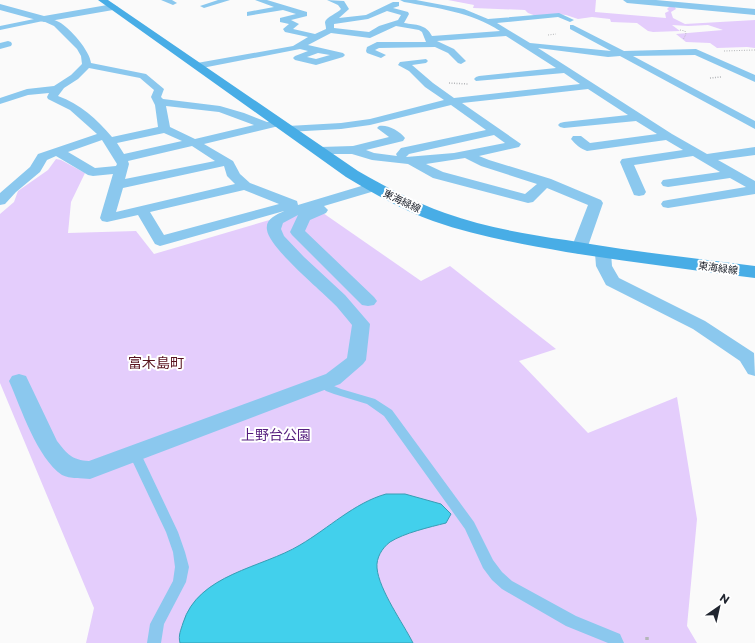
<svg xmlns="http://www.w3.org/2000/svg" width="755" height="643" viewBox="0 0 755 643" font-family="Montserrat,'Noto Sans JP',sans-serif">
	<rect width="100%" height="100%" fill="#fafafa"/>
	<g fill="#e4cdfc">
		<path d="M448 0H596L595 12 666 18 665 13 669 11 667 9 669 7 674 6 676 9 671 12 673 18 685 24 755 20V48L747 47 717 48 710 43 686 42 676 34 723 30 708 25 688 26 672 25 680 31 653 32 648 31 637 23 611 22 610 19 592 17 578 19 566 15 556 14 536 16 528 13 525 10 473 8 474 5Z"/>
		<path d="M56 159 61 160 85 173 71 202 68 233 136 231 154 254 283 216 323 213 421 281 450 266 556 349 519 361 588 433 677 397 697 519 687 626 697 643H86L94 608 0 383V214L14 202 18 191 48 170Z"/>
	</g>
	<path fill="#42d0ec" stroke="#389db4" d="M386 494H405L441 504 451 514 446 523C430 527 404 533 390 542 382 548 376 558 377 568 379 590 403 623 413 643H180C178 635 181 630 183 623 198 574 262 568 300 545 329 528 354 503 386 494Z"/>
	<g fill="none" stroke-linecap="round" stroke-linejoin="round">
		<g stroke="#b4b6b9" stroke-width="1" stroke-dasharray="1 1.5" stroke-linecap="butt">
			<path d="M680 30 685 31 686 34 683 40"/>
			<path d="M548 35 556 34"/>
			<path d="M724 51 755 50"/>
		</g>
		<g stroke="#b4b6b9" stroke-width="1.5" stroke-dasharray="1 1.5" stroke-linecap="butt">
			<path d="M710 78 721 77"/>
			<path d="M449 83 468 84"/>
		</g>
		<path stroke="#b4b6b9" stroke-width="3.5" stroke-dasharray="3 4.5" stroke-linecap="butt" d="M647 637V643"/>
		<g fill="#8bc8ee" fill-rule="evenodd">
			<path d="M322 381 341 389 375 399 392 410 474 522 493 560 502 572 512 581 576 616 620 634 624 643H608L566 626 502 589 492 580 483 568 465 529 384 416 367 404 334 394 326 391 317 384 318 382Z"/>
			<path d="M135 450 139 451 141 454 178 532 185 552 189 567 186 582 164 624 161 643H147L150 624 173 581 175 567 173 552 166 532 129 454 131 451Z"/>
		</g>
		<g fill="#8bc8ee" fill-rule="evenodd">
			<path d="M161 0H172L177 3 173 5Z"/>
			<path d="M218 0H230L204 8 200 6Z"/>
			<path d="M255 0H267L307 12V16L291 20 299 24 293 29 315 34 326 29C326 26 325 24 325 22 326 17 338 13 341 9L338 5 327 0 344 1 349 9 339 18 366 15 393 2H399V6L393 8 408 12 409 14 404 23C416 25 426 24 432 36L500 31C471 12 437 8 404 2L400 0H416L464 9 488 19 559 13 574 20 570 22 558 17 497 23 530 43 611 51 570 29V25H573L624 51 696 49 755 75V82L695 55 633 56 755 121V129L620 56 608 57 538 48 672 134 707 154 755 147V155L718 160 755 181V194L668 208 663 207 661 204 663 201 668 200 746 187 730 178 668 187 663 186 661 183 663 180 720 172 693 156 634 165 646 192 644 195 639 196 634 195 620 162 622 159 683 150 666 140 587 151C581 149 575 144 571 139L573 136H581L590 143 657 134 636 121 564 128 560 127 558 125 560 123 564 122 628 115 588 89 462 103 521 144 519 147 479 156 489 160 551 179 601 200 603 203 587 249 585 252 579 254 573 252 571 249 588 205 547 188 533 202 528 203 433 178 408 164 372 160 352 154H316L314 151 316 148 320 147 353 146 389 137 377 128 379 126C387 124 400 131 405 138L403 141 366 150 374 153 397 156 396 154 401 148 486 130 451 105 370 125 341 129 288 132 284 131 282 129 284 127 288 126 341 123 370 119 444 100 425 87 409 71 398 65 400 62 426 59 428 61 426 63 412 65 433 83 454 98 580 84 564 73 476 81 474 79 476 77 479 76 556 68 506 36 437 41 454 49 466 61 461 64 458 63 448 53 435 47 379 48 375 50 386 55 381 58 367 53 366 51 367 47 377 42H426L422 32 419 30 396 26 370 38 331 33 308 45 343 53 345 55 343 57 316 65 295 60 293 58 295 56 308 51 300 49 197 69 194 68 192 66 194 64 197 63 293 46 308 37 285 32 283 29 289 24 280 22V18L296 14 283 10 247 16V12L274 7ZM387 11 401 15 398 20 379 26 369 32 334 28V24L368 19ZM318 53 330 55 316 59 307 57ZM494 135 505 143 454 153 406 157 409 154ZM465 158 481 166 537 184 525 194 443 172 426 164Z"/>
			<path d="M44 17C49 18 55 20 59 22 70 28 90 51 91 63L146 74 164 89 161 97 163 99 220 106 244 113 267 122 279 120 283 121 285 123 283 125 204 144 233 161 240 174 250 183 297 201 298 205 368 184H378L380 187 378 190 324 206 328 210 326 213 310 220 305 231 374 297 377 301 374 305 368 306 362 305 292 235 290 232 298 215 283 223 281 229 284 236 304 257 345 295 370 324 366 360 363 364 340 384 90 479C82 478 70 479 62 475 37 458 21 408 9 381L12 376 19 374 26 376 57 441C67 454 72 460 89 461L326 374 347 358 352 325C345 317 339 308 331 301 318 288 269 247 267 230 265 219 276 215 284 211L160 246 155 244 138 215 107 222 102 221 100 218 113 174 93 176 88 175 56 156 47 160 40 172 16 192 5 204 0 205V193L30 167 38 154 97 134 70 110 48 99 47 97 49 93 28 95 0 104V98L27 89 54 86 71 75 82 64 81 56 77 49 54 26 43 21 0 30V26ZM89 68 140 78 154 90 151 97 155 105 158 127 112 137C97 119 80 104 58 96L64 88 78 79ZM166 106 219 112 254 125 195 139 170 127ZM164 133 182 141 124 154 117 143ZM102 140 117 164 116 166 95 168 68 152ZM192 146 215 161 125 179 129 164 128 161ZM224 166 227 176 235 184 116 212 123 188ZM244 190 279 204 164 235 150 212Z"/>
			<path d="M8 41 11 42 12 44 11 46 0 49V43Z"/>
			<path d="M603 248 609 250 611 253 612 266 619 278 705 321 754 353 755 376 748 374 740 361 693 329 606 285 596 266 595 253 597 250Z"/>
		</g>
		<g fill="#8bc8ee" fill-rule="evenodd">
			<path d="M623 0H656L755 9V15L627 3Z"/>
			<path d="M0 4 44 16 113 4 118 7 113 10 44 22 0 10Z"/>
		</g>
		<path fill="#48ade6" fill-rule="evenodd" d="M98 0H108L358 171C386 187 414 202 445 213 484 227 525 234 566 240 629 251 692 258 755 266V278C692 270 629 262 566 252 521 244 476 236 433 221 403 210 374 194 346 177Z"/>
	</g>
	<g text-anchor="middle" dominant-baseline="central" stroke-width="4" stroke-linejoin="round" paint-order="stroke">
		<g font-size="10" fill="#212630" stroke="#fff">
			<text transform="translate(402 201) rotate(25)">東海緑線</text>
			<text transform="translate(718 268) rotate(8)">東海緑線</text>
		</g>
		<g font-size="14" fill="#58131e" stroke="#fff">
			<text x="156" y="363">富木島町</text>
		</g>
		<g font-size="14" fill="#551e7e" stroke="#fff">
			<text x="276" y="435">上野台公園</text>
		</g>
	</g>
	<g transform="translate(719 607) rotate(34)" stroke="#ffffff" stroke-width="3" paint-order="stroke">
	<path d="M0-3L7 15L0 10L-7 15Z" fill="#212630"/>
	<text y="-6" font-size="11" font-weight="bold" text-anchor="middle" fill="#212630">N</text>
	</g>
</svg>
